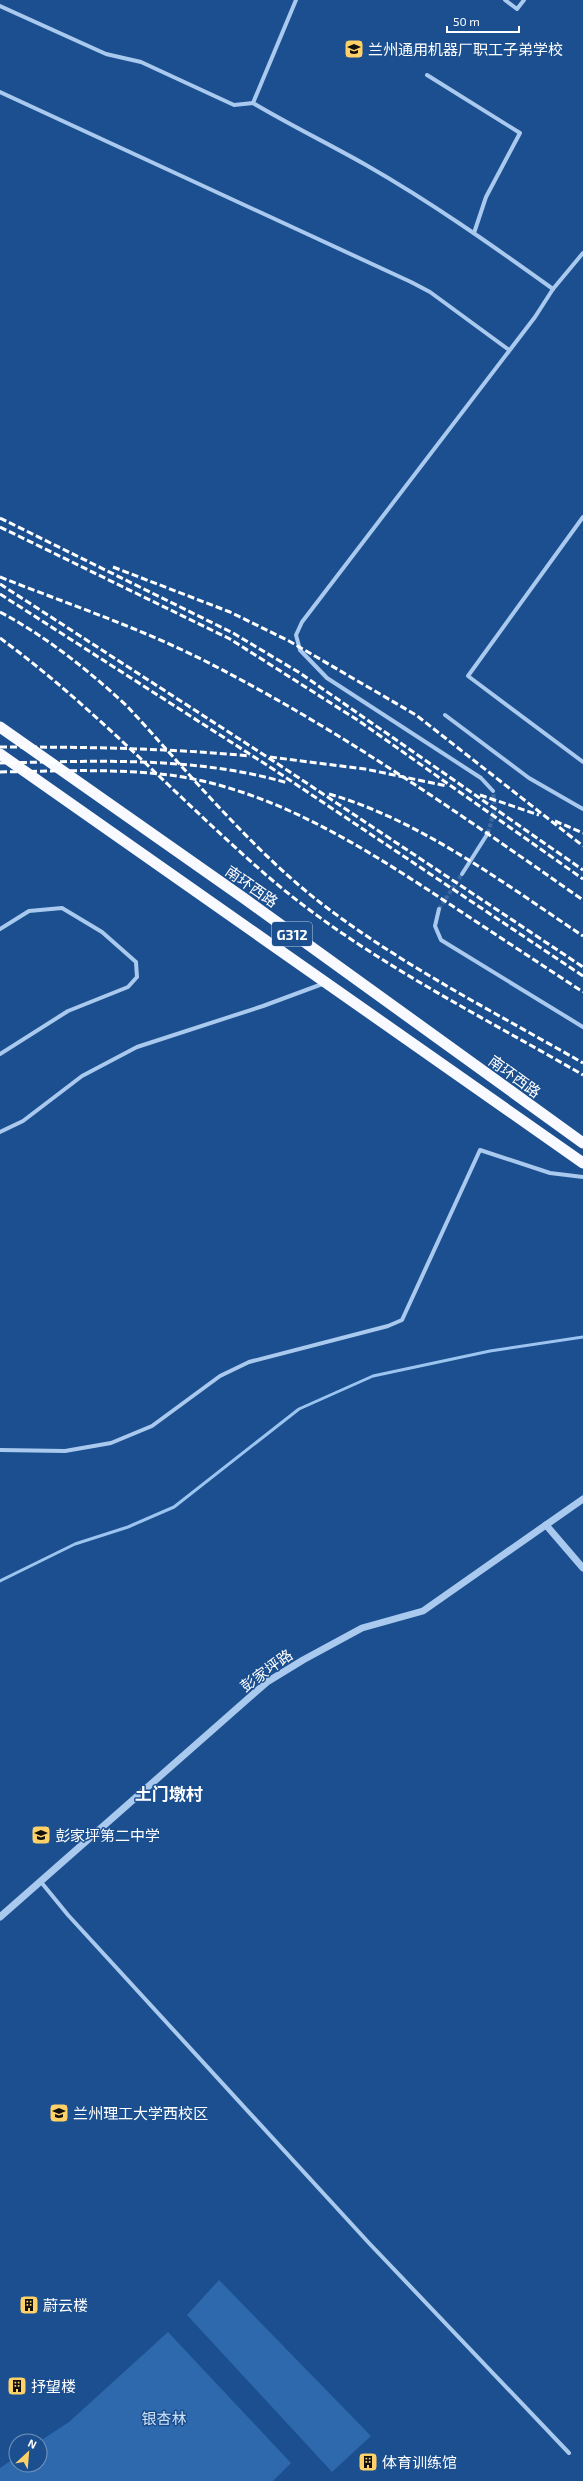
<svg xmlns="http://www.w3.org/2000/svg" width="583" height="2481" viewBox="0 0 583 2481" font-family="'Exo 2','Noto Sans SC',sans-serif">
	<rect width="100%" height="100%" fill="#1b4f8f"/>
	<g fill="#2e69ad">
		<path d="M219 2280 371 2436 332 2472 187 2315Z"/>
		<path d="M168 2332 291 2463 273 2481H0V2468L16 2457V2465H40V2441L69 2422Z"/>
	</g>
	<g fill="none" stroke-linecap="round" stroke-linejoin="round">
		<path stroke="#9cc4f0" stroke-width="3" d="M0 1581 75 1544 128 1527 174 1507 299 1409 373 1376 490 1351 583 1337"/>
		<g stroke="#3d69a0" stroke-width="4" stroke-dasharray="4 2" stroke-linecap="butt">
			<path d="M488 833 495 808 493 791"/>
			<path d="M439 909 462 874"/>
		</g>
		<g stroke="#a9c9ee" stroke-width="4">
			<path d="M296 0 253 103C290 125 329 144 366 165 431 202 493 246 553 289"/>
			<path d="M505 0 517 9 524 0"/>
			<path d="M0 6 106 54 141 62 234 105 253 103"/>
			<path d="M427 75 520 133 486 197 474 233"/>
			<path d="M0 92 411 282 430 292 509 350"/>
			<path d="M583 517 468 676 583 762"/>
			<path d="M445 715 529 778 583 809"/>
			<path d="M493 791 481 778 327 678 300 650 296 635 302 622 535 317 553 289 583 253"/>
			<path d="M462 874 488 833"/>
			<path d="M439 909 435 926 441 940 583 1027"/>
			<path d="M0 929 29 911 62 908 102 932 136 962 137 977 128 987 68 1011 0 1054"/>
			<path d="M0 1132 23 1121 82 1076 137 1047 263 1006 325 983"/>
			<path d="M0 1450 65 1451 111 1443 152 1426 220 1376 249 1362 388 1326 402 1320 480 1150 550 1173 583 1177"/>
			<path d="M41 1882 68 1915 368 2242 569 2453"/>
		</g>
		<g stroke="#a9c9ee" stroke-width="7">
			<path d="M546 1525 583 1568"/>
			<path d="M0 1917 267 1682 303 1660 362 1628 423 1611 583 1499"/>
		</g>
		<g stroke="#f8faff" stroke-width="11">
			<path d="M0 727 245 899 583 1143"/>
			<path d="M0 754 583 1163"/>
		</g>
		<g stroke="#fff" stroke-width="3" stroke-dasharray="7 3" stroke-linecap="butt">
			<path d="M0 518 233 633 300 673 583 870"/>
			<path d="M0 527 230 639 359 721 583 879"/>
			<path d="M113 567 230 612 289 641 416 715 583 846"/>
			<path d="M0 577C68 604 140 628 205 661 339 729 460 814 583 900"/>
			<path d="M0 584 278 764 583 967"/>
			<path d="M0 594 273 769 583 976"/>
			<path d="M0 612C47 637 88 670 127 706 187 771 252 850 322 904 403 966 496 1013 583 1063"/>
			<path d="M0 638C98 710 180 801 272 880 365 959 478 1014 583 1075"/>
			<path d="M0 747C84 747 166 748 250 756"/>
			<path d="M270 757 365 769 447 786"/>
			<path d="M0 763C96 761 195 756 288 783"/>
			<path d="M0 772C59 771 118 768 177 776 278 792 368 850 451 905 495 934 539 963 583 992"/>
			<path d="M329 794C420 820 505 884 583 936"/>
			<path d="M480 795 539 815"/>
			<path d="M555 821 583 833"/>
		</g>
	</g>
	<defs>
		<symbol id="school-square" viewBox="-11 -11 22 22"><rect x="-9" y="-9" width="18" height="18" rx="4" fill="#ffd166" stroke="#1b4f8f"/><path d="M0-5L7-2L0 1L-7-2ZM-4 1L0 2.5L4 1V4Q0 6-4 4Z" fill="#111"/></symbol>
		<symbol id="university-square" viewBox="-11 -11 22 22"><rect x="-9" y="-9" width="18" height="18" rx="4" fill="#ffd166" stroke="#1b4f8f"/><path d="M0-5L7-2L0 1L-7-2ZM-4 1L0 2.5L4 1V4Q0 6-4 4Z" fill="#111"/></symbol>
		<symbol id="building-square" viewBox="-11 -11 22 22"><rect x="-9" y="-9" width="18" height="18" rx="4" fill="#ffd166" stroke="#1b4f8f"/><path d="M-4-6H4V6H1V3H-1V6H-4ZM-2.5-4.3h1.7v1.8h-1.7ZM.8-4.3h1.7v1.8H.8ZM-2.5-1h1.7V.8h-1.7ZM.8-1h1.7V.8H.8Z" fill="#111"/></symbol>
	</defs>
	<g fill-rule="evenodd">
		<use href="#school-square" x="343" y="38" width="22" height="22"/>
		<use href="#school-square" x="30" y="1824" width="22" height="22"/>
		<use href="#university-square" x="48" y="2102" width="22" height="22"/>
		<use href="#building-square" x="18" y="2294" width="22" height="22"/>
		<use href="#building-square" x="6" y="2375" width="22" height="22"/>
		<use href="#building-square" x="357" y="2451" width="22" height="22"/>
	</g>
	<g text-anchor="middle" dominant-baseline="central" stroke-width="3" stroke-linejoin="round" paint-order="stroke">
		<rect fill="#1b4f8f" stroke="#bbcadd" stroke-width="1" x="272" y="922" width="40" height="24" rx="3"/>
		<g font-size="14" font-weight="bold" fill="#fff">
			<text x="292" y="934">G312</text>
		</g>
		<g font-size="15" fill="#fff" stroke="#1b4f8f" text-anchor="start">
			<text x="368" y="49">兰州通用机器厂职工子弟学校</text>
			<text x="55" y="1835">彭家坪第二中学</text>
			<text x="73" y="2113">兰州理工大学西校区</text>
			<text x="43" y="2305">蔚云楼</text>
			<text x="31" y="2386">抒望楼</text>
			<text x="382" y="2462">体育训练馆</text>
		</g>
		<g font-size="15" fill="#fff" stroke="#1b4f8f">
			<text transform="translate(252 886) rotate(35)">南环西路</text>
			<text transform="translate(515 1076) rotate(36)">南环西路</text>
			<text transform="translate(266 1670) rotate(-36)">彭家坪路</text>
		</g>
		<g font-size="15" fill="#cfe3fa" stroke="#1b4f8f">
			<text x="164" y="2418">银杏林</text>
		</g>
		<g font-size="17" font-weight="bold" fill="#fff" stroke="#1b4f8f">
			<text x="169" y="1793">土门墩村</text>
		</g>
	</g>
	<g transform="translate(28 2453) rotate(26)"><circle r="19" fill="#1b4f8f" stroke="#7695bc"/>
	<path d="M0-3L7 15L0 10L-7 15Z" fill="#ffd166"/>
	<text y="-6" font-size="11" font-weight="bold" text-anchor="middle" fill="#ffffff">N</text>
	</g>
	<path d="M447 26v6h72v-6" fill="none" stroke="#ffffff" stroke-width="2"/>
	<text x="453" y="26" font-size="12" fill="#ffffff" stroke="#1b4f8f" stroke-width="3" paint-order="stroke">50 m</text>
</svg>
